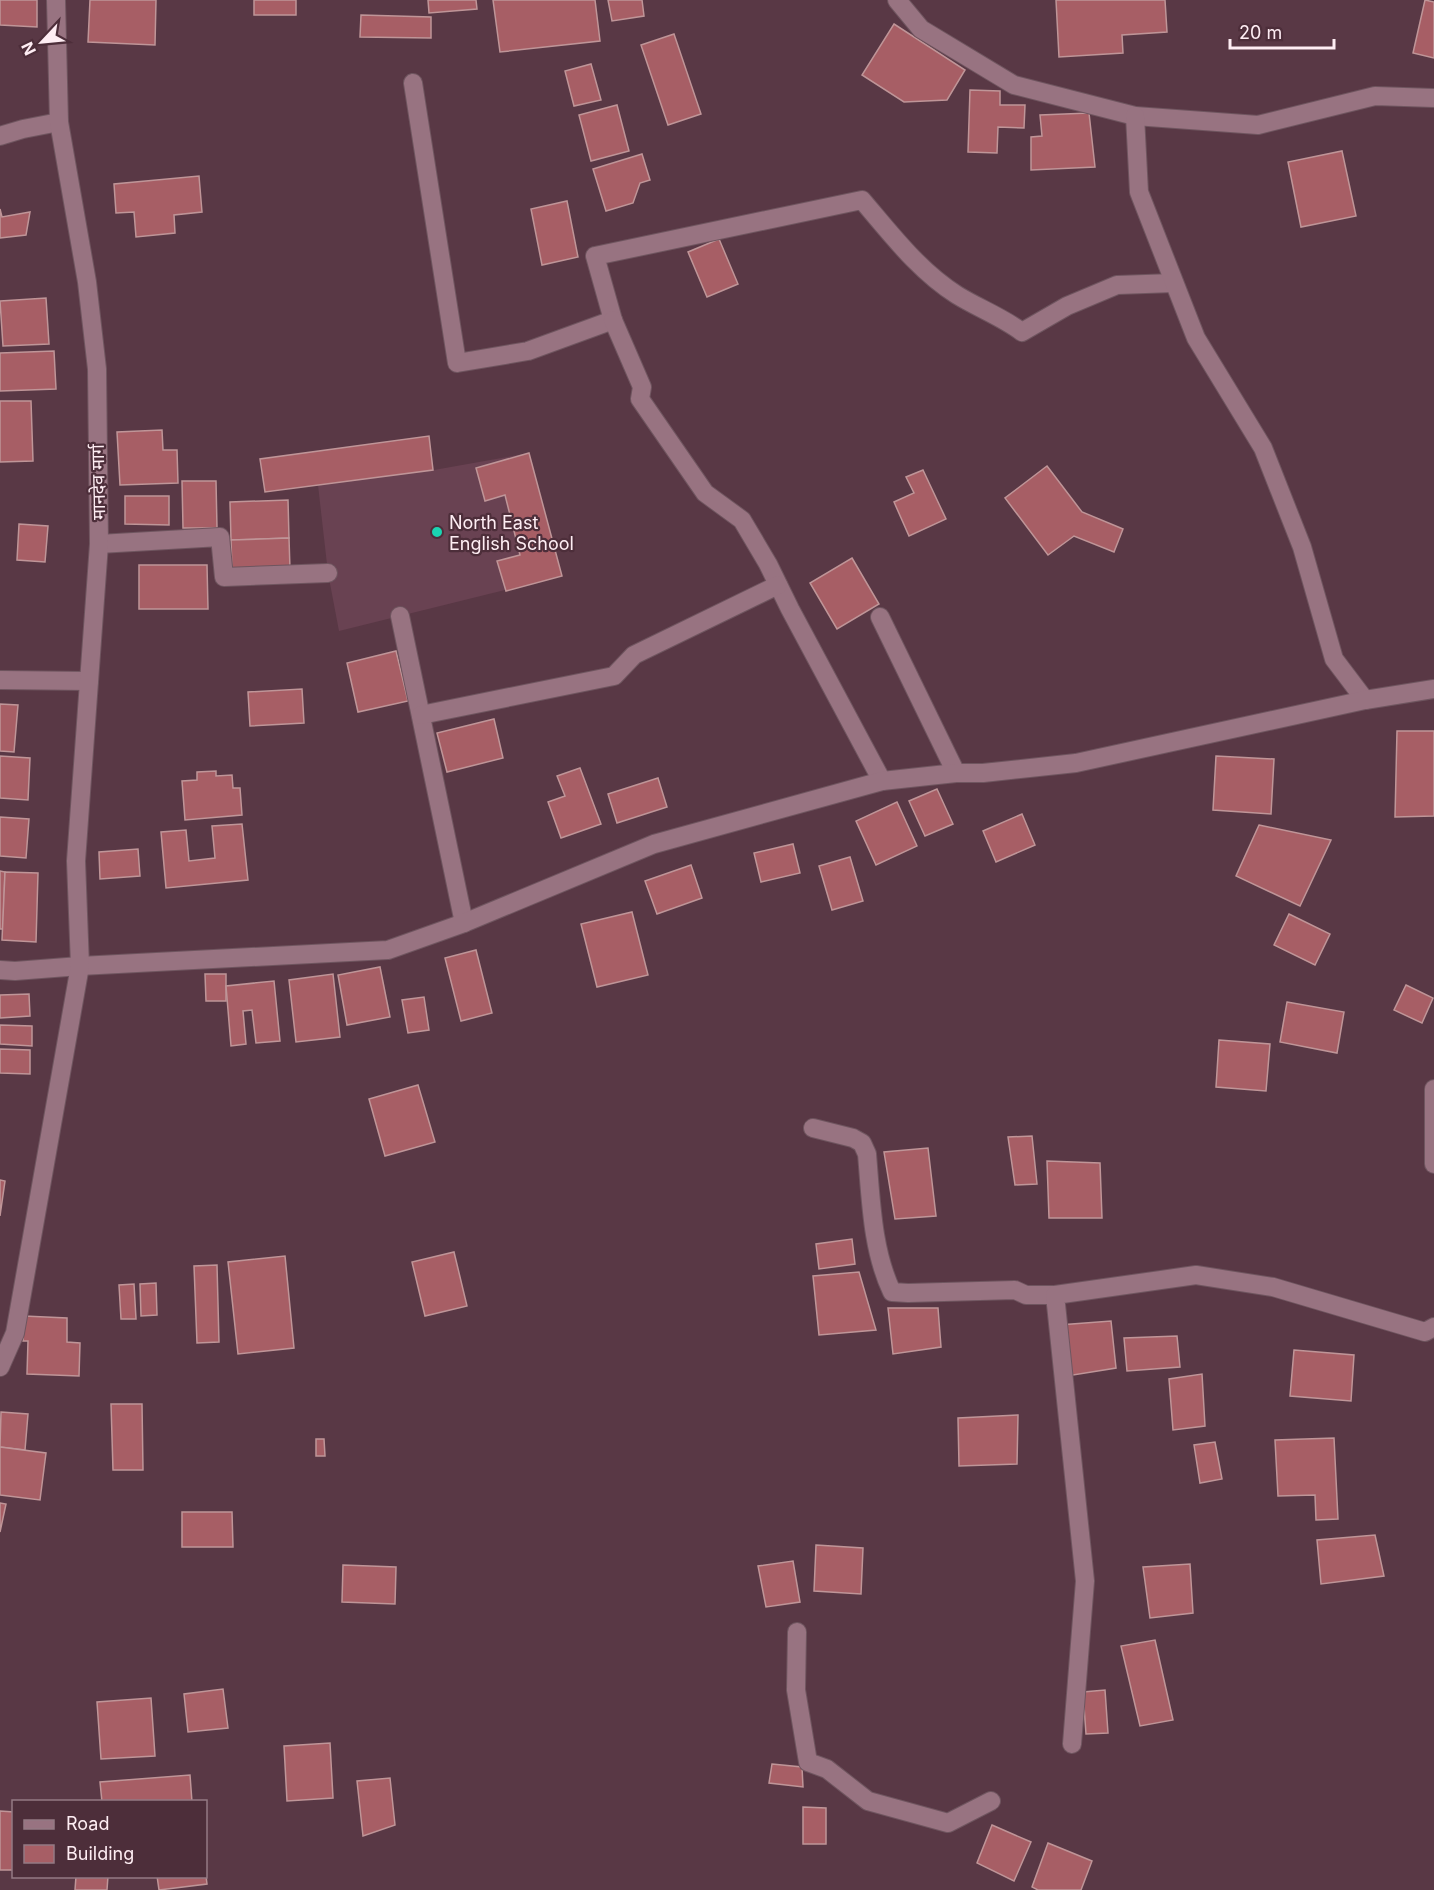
<svg xmlns="http://www.w3.org/2000/svg" width="1434" height="1890" viewBox="0 0 1434 1890" font-family="Inter,'Noto Sans Devanagari',sans-serif">
	<rect width="100%" height="100%" fill="#593845"/>
	<path fill="#694252" d="M429 436 434 470 529 453 562 576 339 631 328 573 318 485 265 492 260 459Z"/>
	<g fill="#a75e65" stroke="#bf9598" stroke-width="1.5">
		<path d="M0 0H37V27L0 25Z"/>
		<path d="M90 0H156L155 45 88 42Z"/>
		<rect x="254" y="0" width="42" height="15"/>
		<path d="M428 0H476L477 9 429 13Z"/>
		<path d="M493 0H595L600 41 500 52Z"/>
		<path d="M608 0H642L644 16 612 21Z"/>
		<path d="M1056 0H1165L1167 32 1122 35 1123 53 1059 57Z"/>
		<path d="M1425 0 1434 2V58L1413 53Z"/>
		<path d="M361 15 431 17V38L360 37Z"/>
		<path d="M894 24 965 70 947 100 904 102 862 75Z"/>
		<path d="M674 34 701 114 668 125 641 45Z"/>
		<path d="M591 64 601 100 574 106 565 71Z"/>
		<path d="M970 90 1000 91V105H1025L1024 128 998 127 997 153 968 152Z"/>
		<path d="M617 105 629 151 591 161 579 115Z"/>
		<path d="M1089 113 1095 167 1031 170V137L1042 136 1040 115Z"/>
		<path d="M1342 151 1356 216 1301 227 1288 162Z"/>
		<path d="M642 154 650 180 640 183 633 203 606 211 593 169Z"/>
		<path d="M199 176 202 212 174 215 175 233 136 237 134 212 116 213 114 184Z"/>
		<path d="M567 201 578 257 542 265 531 209Z"/>
		<path d="M0 209 2 217 30 212 26 235 0 238Z"/>
		<path d="M719 239 738 284 707 297 688 252Z"/>
		<path d="M46 298 49 344 3 346 0 301Z"/>
		<path d="M54 351 56 389 0 391V353Z"/>
		<path d="M0 401H31L33 461 0 462Z"/>
		<path d="M162 430 163 450H177L178 483 120 485 117 432Z"/>
		<path d="M429 436 433 470 265 492 260 459Z"/>
		<path d="M529 453 562 576 506 591 497 561 520 555 505 495 485 501 476 468Z"/>
		<path d="M1047 466 1082 512 1123 529 1114 552 1074 536 1048 555 1005 498Z"/>
		<path d="M923 470 946 519 909 536 894 502 914 493 906 477Z"/>
		<path d="M182 481H216L217 528H183Z"/>
		<path d="M125 496H169V525L125 524Z"/>
		<path d="M288 500 289 538 231 540 230 502Z"/>
		<path d="M19 524 48 526 45 562 17 560Z"/>
		<path d="M289 538 290 569 232 571 231 540Z"/>
		<path d="M852 558 879 604 837 629 810 583Z"/>
		<path d="M139 565H207L208 609H139Z"/>
		<path d="M396 651 408 701 358 712 347 663Z"/>
		<path d="M302 689 304 723 250 726 248 692Z"/>
		<path d="M0 704 18 705 14 752 0 751Z"/>
		<path d="M494 719 503 758 447 772 437 733Z"/>
		<path d="M1397 731H1434V816L1395 817Z"/>
		<path d="M0 756 30 758 28 800 0 798Z"/>
		<path d="M1216 756 1274 759 1271 814 1213 810Z"/>
		<path d="M580 768 601 824 561 838 548 802 565 796 557 776Z"/>
		<path d="M216 771V776L232 775 233 788H240L242 815 185 820 182 781 197 780V772Z"/>
		<path d="M658 778 667 807 617 823 608 794Z"/>
		<path d="M937 789 953 824 925 836 909 801Z"/>
		<path d="M897 802 917 846 876 865 856 821Z"/>
		<path d="M1022 814 1035 845 996 862 983 831Z"/>
		<path d="M0 817 29 819 26 858 0 856Z"/>
		<path d="M242 824 248 880 166 888 161 832 186 830 189 861 215 858 212 826Z"/>
		<path d="M1259 825 1331 840 1300 906 1236 876Z"/>
		<path d="M793 844 800 873 761 882 754 853Z"/>
		<path d="M138 849 140 876 100 879 99 852Z"/>
		<path d="M850 857 863 901 832 910 819 866Z"/>
		<path d="M691 865 702 898 657 914 645 881Z"/>
		<path d="M0 871 5 872 3 929H0Z"/>
		<path d="M5 872 38 873 36 942 2 940Z"/>
		<path d="M632 912 648 975 597 987 581 924Z"/>
		<path d="M1289 914 1330 934 1315 965 1274 945Z"/>
		<path d="M476 950 492 1013 461 1021 445 958Z"/>
		<path d="M380 967 390 1017 347 1025 338 975Z"/>
		<path d="M205 974H226V1001H206Z"/>
		<path d="M333 974 340 1037 296 1042 289 980Z"/>
		<path d="M274 981 280 1041 256 1043 252 1010 243 1011 246 1044 231 1046 226 986Z"/>
		<path d="M1406 985 1433 998 1422 1023 1394 1010Z"/>
		<path d="M29 994 30 1016 0 1018V995Z"/>
		<path d="M424 997 429 1030 408 1033 402 1000Z"/>
		<path d="M1287 1002 1344 1012 1337 1053 1280 1042Z"/>
		<path d="M0 1025 32 1026V1046L0 1044Z"/>
		<path d="M1219 1040 1270 1044 1266 1091 1216 1087Z"/>
		<path d="M0 1049 30 1050V1074L0 1073Z"/>
		<path d="M418 1085 435 1142 385 1156 369 1099Z"/>
		<path d="M1032 1136 1037 1184 1015 1185 1008 1137Z"/>
		<path d="M928 1148 936 1216 895 1219 884 1152Z"/>
		<path d="M1047 1161 1100 1163 1102 1218H1049Z"/>
		<path d="M0 1180 5 1181 0 1216Z"/>
		<path d="M852 1239 855 1264 819 1269 816 1244Z"/>
		<path d="M454 1252 467 1306 425 1316 412 1262Z"/>
		<path d="M285 1256 294 1348 238 1354 228 1262Z"/>
		<path d="M217 1265 219 1342 197 1343 194 1266Z"/>
		<path d="M859 1272 876 1330 819 1335 813 1276Z"/>
		<path d="M156 1283 157 1315 141 1316 140 1284Z"/>
		<path d="M134 1284 136 1319H121L119 1285Z"/>
		<path d="M888 1308H938L941 1347 893 1354Z"/>
		<path d="M24 1316 67 1318V1342L80 1343 79 1376 27 1374 28 1341H23Z"/>
		<path d="M1111 1321 1116 1368 1067 1376 1059 1325Z"/>
		<path d="M1177 1336 1180 1367 1127 1371 1124 1338Z"/>
		<path d="M1294 1350 1354 1355 1351 1401 1290 1396Z"/>
		<path d="M1202 1374 1205 1426 1173 1430 1169 1379Z"/>
		<path d="M111 1404H142L143 1470H113Z"/>
		<path d="M1 1412 28 1414 25 1450 0 1447Z"/>
		<path d="M1018 1415 1017 1464 959 1466 958 1418Z"/>
		<path d="M1334 1438 1338 1519 1316 1520 1315 1495 1278 1496 1275 1440Z"/>
		<path d="M316 1439H324L325 1456H316Z"/>
		<path d="M1215 1442 1222 1479 1200 1483 1194 1445Z"/>
		<path d="M0 1447 46 1453 40 1500 0 1495Z"/>
		<path d="M0 1503 6 1504 0 1532Z"/>
		<path d="M182 1512H232L233 1547H182Z"/>
		<path d="M1375 1535 1384 1576 1321 1584 1317 1540Z"/>
		<path d="M816 1545 863 1548 861 1594 814 1591Z"/>
		<path d="M793 1561 800 1602 766 1607 758 1566Z"/>
		<path d="M1190 1564 1193 1613 1150 1618 1143 1567Z"/>
		<path d="M343 1565 396 1567 395 1604 342 1602Z"/>
		<path d="M1155 1640 1173 1720 1140 1726 1121 1646Z"/>
		<path d="M223 1689 228 1728 188 1732 184 1694Z"/>
		<path d="M1105 1690 1108 1733 1086 1734 1083 1692Z"/>
		<path d="M151 1698 155 1756 101 1759 97 1702Z"/>
		<path d="M330 1743 333 1798 287 1801 284 1746Z"/>
		<path d="M772 1764 802 1767 803 1787 769 1783Z"/>
		<path d="M190 1775 192 1802H102L100 1782Z"/>
		<path d="M390 1778 395 1825 363 1836 357 1781Z"/>
		<path d="M803 1807 826 1808V1844H803Z"/>
		<path d="M0 1811 14 1812 13 1870H0Z"/>
		<path d="M992 1825 1031 1842 1014 1881 977 1863Z"/>
		<path d="M1048 1843 1092 1861 1081 1890H1038L1032 1887Z"/>
		<path d="M76 1876H108L107 1890H75Z"/>
		<path d="M157 1876H206L207 1884 159 1890Z"/>
	</g>
	<g fill="none" stroke-linecap="round" stroke-linejoin="round">
		<defs>
			<g id="street">
				<path d="M897 0 921 29 1014 85 1135 116 1258 125 1375 96 1434 98"/>
				<path d="M413 83 457 363 528 351 613 320 595 256 862 200C891 234 919 271 957 295 978 308 1002 317 1022 332L1067 306 1117 285 1174 283"/>
				<path d="M1135 116 1139 192 1196 338 1263 448 1302 547 1334 659 1365 700"/>
				<path d="M613 320 642 387 640 399 705 493 742 520 768 564 790 609 882 781"/>
				<path d="M99 544 220 537 224 577 328 573"/>
				<path d="M400 616 464 923"/>
				<path d="M880 617 956 773"/>
				<path d="M0 680 89 681"/>
				<path d="M421 715 614 676 634 655 778 585"/>
				<path d="M0 970 15 971 80 966"/>
				<path d="M1434 1089V1164"/>
				<path d="M813 1128 853 1138 862 1143 867 1154C871 1200 872 1250 892 1292L908 1293 1015 1290 1026 1295H1055"/>
				<path d="M797 1632 796 1690 808 1762 827 1769 868 1801 948 1823 991 1801"/>
				<path d="M1072 1744 1085 1581 1055 1295 1196 1275 1273 1287 1425 1332 1434 1327"/>
			</g>
			<g id="secondary">
				<path d="M0 136 23 129 59 122"/>
				<path d="M80 966 388 950 464 923 654 844 882 781 956 773H983L1076 763 1365 700 1434 689"/>
				<path d="M0 1367 15 1333 80 966 76 861 99 544 97 369 87 282 59 122 56 0"/>
			</g>
		</defs>
		<use href="#street" stroke="#6f555f" stroke-width="20"/>
		<use href="#secondary" stroke="#6f555f" stroke-width="20"/>
		<use href="#street" stroke="#987381" stroke-width="18"/>
		<use href="#secondary" stroke="#987381" stroke-width="18"/>
	</g>
	<circle fill="#1ad5b2" stroke="#4d2e3a" stroke-width="2" cx="437" cy="532" r="6"/>
	<g text-anchor="middle" dominant-baseline="central" stroke-width="4.5" stroke-linejoin="round" paint-order="stroke">
		<g font-size="18" fill="#feedf3" stroke="#4d2e3a">
			<text transform="translate(98 482) rotate(-91)">मानदेव मार्ग</text>
		</g>
		<g font-size="18" fill="#feedf3" stroke="#4d2e3a" text-anchor="start">
			<text x="449" y="522">North East<tspan x="449" dy="21">English School</tspan></text>
		</g>
	</g>
	<rect x="12" y="1800" width="195" height="78" fill="#4d2e3a" stroke="#947a84" stroke-width="1.5"/>
	<rect x="24" y="1820" width="30" height="9" fill="#987381" stroke="#947a84" stroke-width="1.5"/>
	<text x="66" y="1830" font-size="18" fill="#feedf3">Road</text>
	<rect x="24" y="1845" width="30" height="18" fill="#a75e65" stroke="#947a84" stroke-width="1.5"/>
	<text x="66" y="1860" font-size="18" fill="#feedf3">Building</text>
	<g transform="translate(42 42) rotate(244)" stroke="#4d2e3a" stroke-width="4.5" paint-order="stroke">
	<path d="M0-4.5L10 22L0 15L-10 22Z" fill="#feedf3"/>
	<text y="-9" font-size="16" font-weight="bold" text-anchor="middle" fill="#feedf3">N</text>
	</g>
	<path d="M1230 39v9h104v-9" fill="none" stroke="#feedf3" stroke-width="3"/>
	<text x="1239" y="39" font-size="18" fill="#feedf3" stroke="#4d2e3a" stroke-width="4.5" paint-order="stroke">20 m</text>
</svg>
